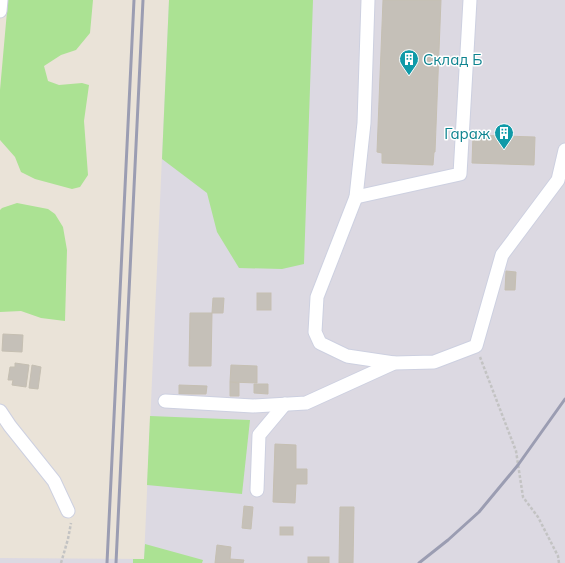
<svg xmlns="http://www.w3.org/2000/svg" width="565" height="563" viewBox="0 0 565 563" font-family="Mulish,sans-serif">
	<rect width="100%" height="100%" fill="#eae3d8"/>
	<path fill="#dcd9e2" d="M169 0H565V563H0V558L144 559Z"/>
	<g fill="#abe293">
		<path d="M8 0H93L90 33 76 50 61 55 44 66 48 81 59 85 82 83 89 85 84 121 88 175 80 187 72 189 35 179 21 172 15 157 0 140V90Z"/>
		<path d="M169 0H313L304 264 282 269 239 268 217 232 207 193 162 159Z"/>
		<path d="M17 203 48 209 55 214 63 227 67 250 65 321 41 318 21 311 0 312V210L2 208Z"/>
		<path d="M150 416 250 420 242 494 147 485Z"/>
		<path d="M145 544 203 560 202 563H133V559H144Z"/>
	</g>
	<g fill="#c5c0b8" stroke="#c5bfb2">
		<path d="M383 0H441L435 152H434L433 165 382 163V153L377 152Z"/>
		<path d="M473 135 535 137 534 165 472 163Z"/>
		<path d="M506 271 516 272 515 290H505Z"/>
		<rect x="257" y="293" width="14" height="17"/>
		<path d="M213 298H224L223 313H212Z"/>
		<path d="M190 313H212L211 366H189Z"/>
		<path d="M3 334 23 335 22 352 2 351Z"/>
		<path d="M15 363 29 365 26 387 12 385 13 380H8L10 367H15Z"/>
		<path d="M32 365 41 367 38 389 29 388Z"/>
		<path d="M231 365 257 366V383L230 382Z"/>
		<path d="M230 382 239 383V396H230Z"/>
		<path d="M254 384H268V394L254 393Z"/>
		<path d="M179 385 207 386 206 394H179Z"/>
		<path d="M275 444 296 445V469H307V484H296L295 503 273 502Z"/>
		<path d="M244 506 253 507 251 529 242 528Z"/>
		<path d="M340 507H354L353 563H339Z"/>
		<rect x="280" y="527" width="13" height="8"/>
		<path d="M217 545 231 547 230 559 244 560 243 563H215Z"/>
		<rect x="308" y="557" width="21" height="6"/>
	</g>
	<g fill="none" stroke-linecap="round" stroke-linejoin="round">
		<defs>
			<g id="minor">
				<path d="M368 0 364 123 356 197 317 297 315 332 320 343 347 356 394 363"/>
				<path d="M0 11 1 0"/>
				<path d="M356 197 460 174 470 0"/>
				<path d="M165 401 253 406 306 403 394 363 434 362 476 346 502 255 558 180 565 150"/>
				<path d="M0 411 10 426 54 481 68 511"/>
				<path d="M257 490 259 435 285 404"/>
			</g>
		</defs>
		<use href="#minor" stroke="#cdd0e0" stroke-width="15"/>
		<g stroke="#c3c3c3" stroke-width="2.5" stroke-dasharray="3 2" stroke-linecap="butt">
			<path d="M480 357 516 451 523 497 538 517 558 556 559 563"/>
			<path d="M61 563 68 539 71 523"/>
		</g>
		<use href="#minor" stroke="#fff" stroke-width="13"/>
		<g stroke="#9b9db2" stroke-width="3">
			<path d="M107 563 134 0"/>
			<path d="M116 563 143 0"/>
			<path d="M419 563 448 540 479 512 518 465 565 399"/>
		</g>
	</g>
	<defs>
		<symbol id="building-pin" viewBox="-11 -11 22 30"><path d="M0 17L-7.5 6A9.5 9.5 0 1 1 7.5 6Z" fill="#0f9aa8" stroke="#fff"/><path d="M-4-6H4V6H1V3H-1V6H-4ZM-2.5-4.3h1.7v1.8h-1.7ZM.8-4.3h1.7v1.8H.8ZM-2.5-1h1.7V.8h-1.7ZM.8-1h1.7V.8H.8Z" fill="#fff"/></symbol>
	</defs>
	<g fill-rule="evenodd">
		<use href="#building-pin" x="398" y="48" width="22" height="30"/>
		<use href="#building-pin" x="493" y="122" width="22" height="30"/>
	</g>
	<g text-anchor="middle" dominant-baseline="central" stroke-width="3" stroke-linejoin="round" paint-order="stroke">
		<g font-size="15" fill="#0d838f" stroke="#fff" text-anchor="start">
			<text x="423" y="59">Склад Б</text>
			<text x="490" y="133" text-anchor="end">Гараж</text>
		</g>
	</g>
</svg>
